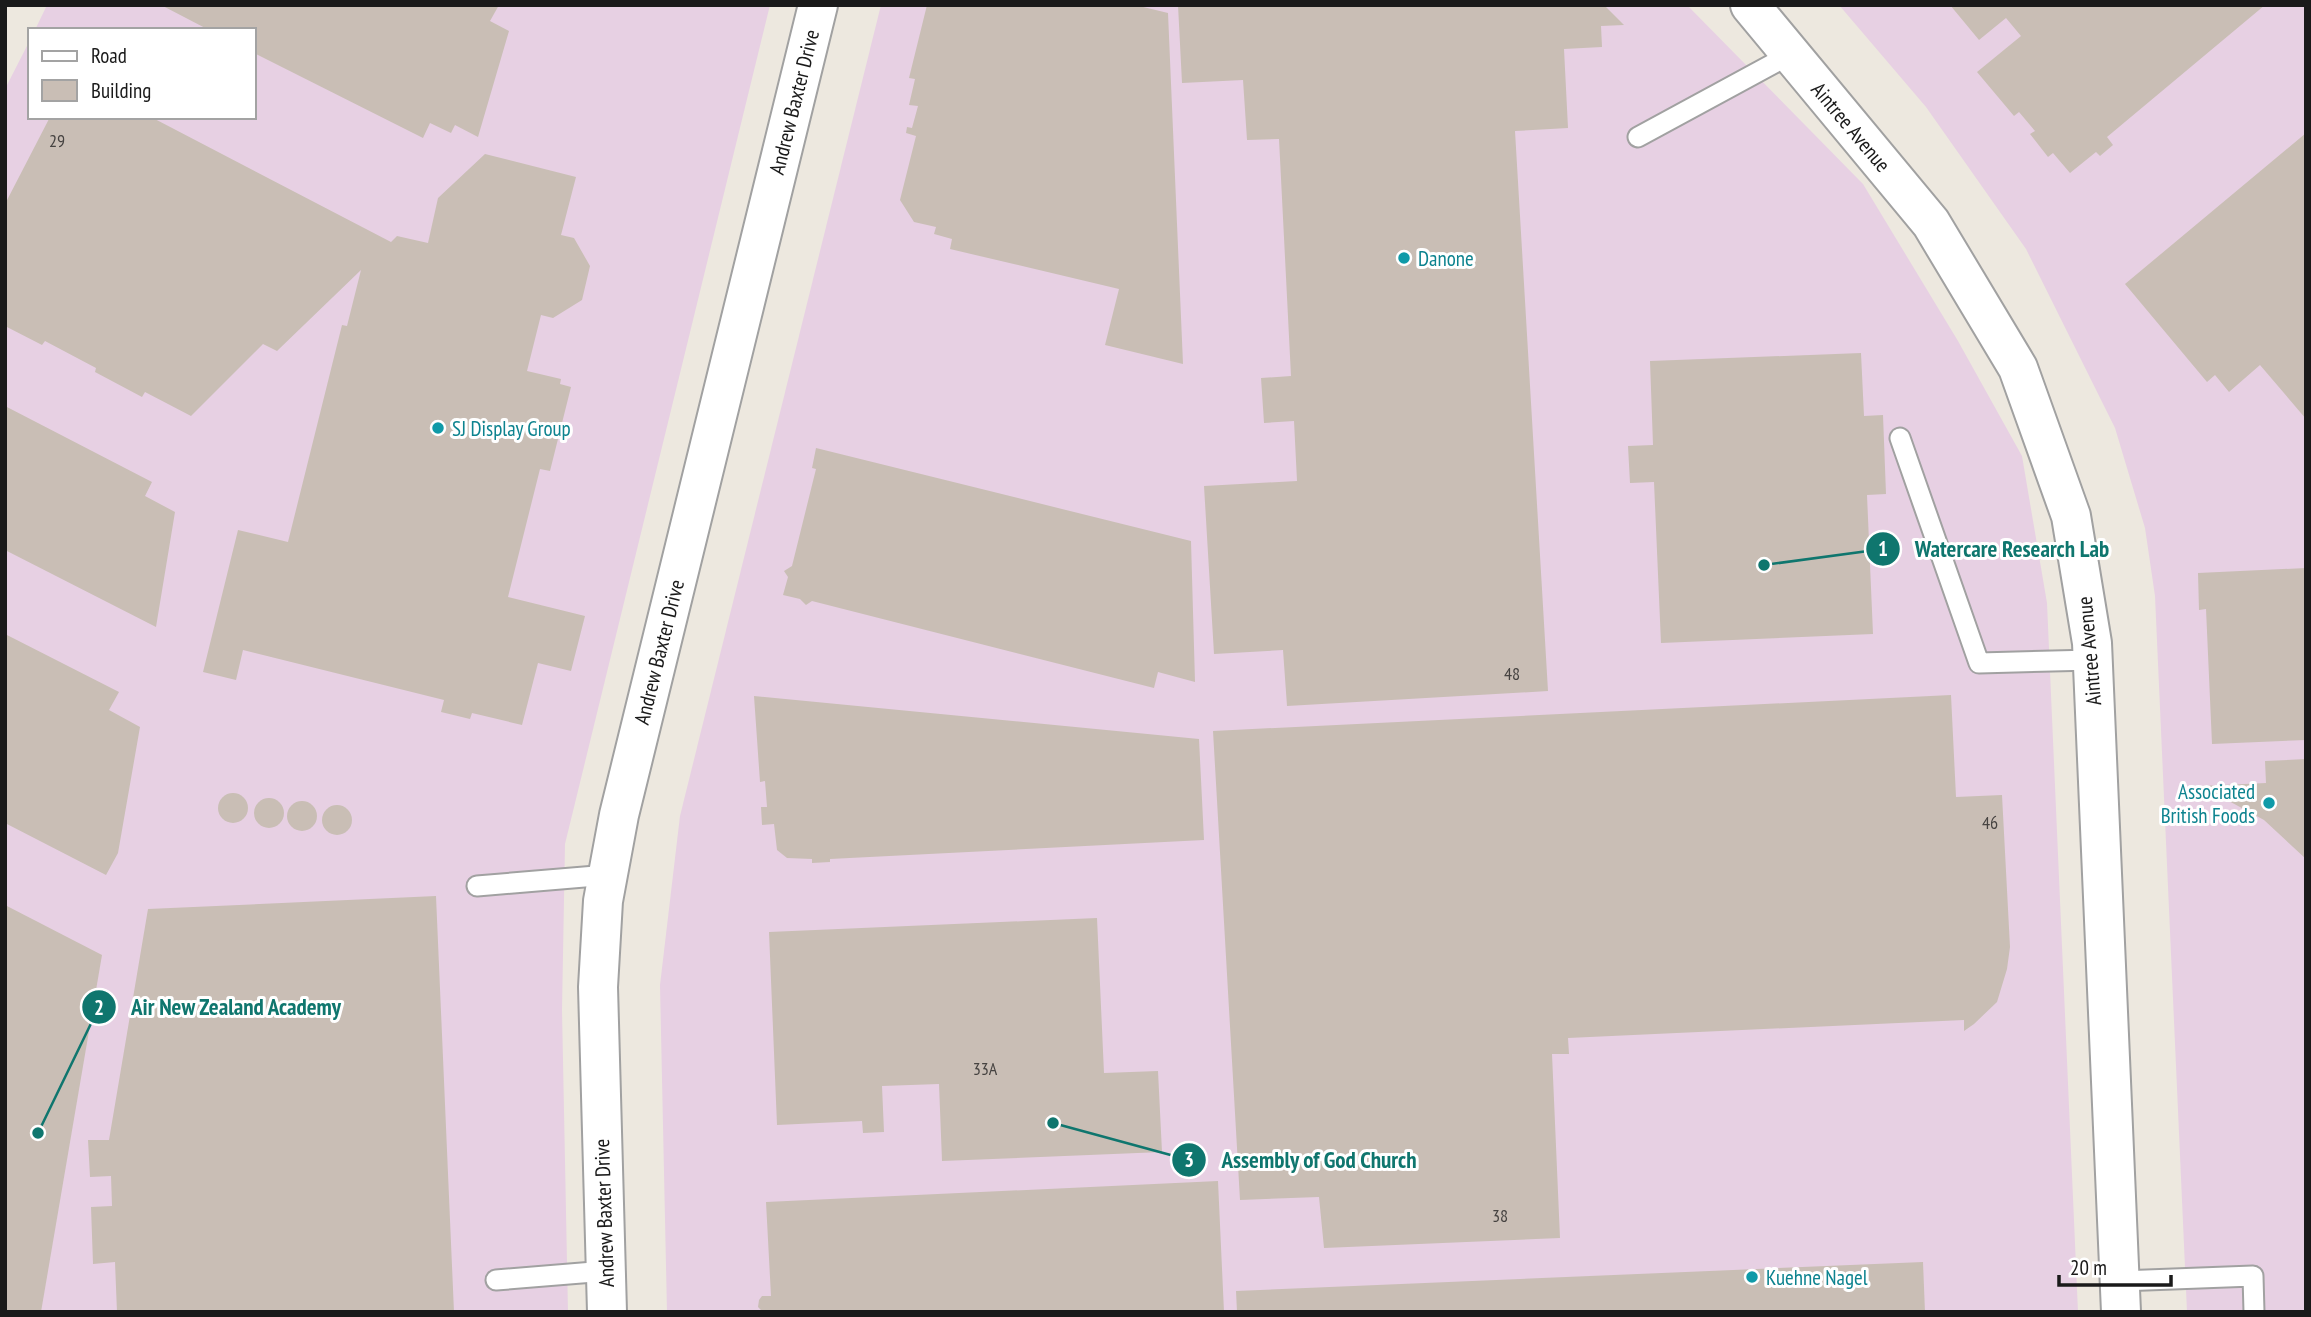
<svg xmlns="http://www.w3.org/2000/svg" width="2311" height="1317" viewBox="0 0 2311 1317" font-family="'PT Sans Narrow',sans-serif">
	<rect width="100%" height="100%" fill="#ede8df"/>
	<g fill="#e7d0e3">
		<path d="M47 5H770L565 844 562 1010 568 1312H5V89L30 40V117H254V30H35Z"/>
		<path d="M881 5H1687L1863 184 1958 341 2022 456 2047 603 2078 1312H667L660 985 680 816Z"/>
		<path d="M1839 5H2306V1312H2187L2155 596 2145 528 2115 428 2026 249 1926 107Z"/>
	</g>
	<g fill="#c9beb5">
		<path d="M161 5H499L490 21 509 31 478 137 455 125 451 133 430 123 423 138 254 53V30H209Z"/>
		<path d="M927 5H1135L1168 13 1183 364 1105 345 1119 289 950 249 952 239 934 234 936 227 914 222 900 200 916 136 906 133 907 127 912 128 918 106 909 105 915 79 909 78Z"/>
		<path d="M1178 5H1604L1624 25 1601 26 1602 47 1564 49 1568 128 1515 131 1548 691 1287 706 1283 650 1214 654 1204 486 1297 481 1294 421 1264 423 1261 378 1291 376 1279 139 1247 140 1243 80 1182 83Z"/>
		<path d="M1950 5H2265L2107 137 2113 145 2100 156 2096 152 2070 173 2053 153 2048 157 2030 134 2035 131 2019 112 2014 116 1977 72 2021 36 2006 18 1979 40Z"/>
		<path d="M50 117H151L391 242 397 236 428 243 438 198 485 154 576 177 561 235 574 238 590 266 582 300 553 318 541 315 527 371 561 379 560 384 571 387 550 471 540 469 508 597 585 616 571 671 538 663 522 725 472 713 470 719 441 712 444 700 243 650 236 680 203 672 238 530 288 542 342 325 347 326 361 270 277 351 263 344 191 416 145 392 142 397 95 372 96 368 45 341 42 345 5 326V204Z"/>
		<path d="M2306 133V419L2260 365 2229 392 2215 375 2207 382 2125 284Z"/>
		<path d="M1861 353 1864 416 1883 415 1886 494 1867 495 1873 634 1661 643 1654 482 1630 483 1628 446 1653 445 1650 361Z"/>
		<path d="M5 406 152 482 145 496 175 512 156 627 5 550Z"/>
		<path d="M816 448 1191 541 1195 682 1158 672 1154 688 812 601 806 605 800 599 783 595 788 577 784 571 792 566 816 469 812 468Z"/>
		<path d="M2306 568V740L2212 744 2206 609 2199 610 2198 573Z"/>
		<path d="M5 634 119 692 109 710 140 727 118 853 106 875 5 823Z"/>
		<path d="M1951 695 1956 797 2002 795 2010 947 2007 969 1997 1002 1974 1024 1964 1031V1020L1568 1038 1569 1054H1552L1560 1238 1324 1248 1319 1197 1240 1200 1213 731Z"/>
		<path d="M754 696 1199 739 1204 840 830 859V862L812 863V859L787 858 777 850 774 824 762 825 761 807H767L765 781 760 782Z"/>
		<path d="M2306 759V859L2264 820 2201 786 2266 783 2265 761Z"/>
		<circle cx="233" cy="808" r="15"/>
		<circle cx="269" cy="813" r="15"/>
		<circle cx="302" cy="816" r="15"/>
		<circle cx="337" cy="820" r="15"/>
		<path d="M436 896 454 1312H117L115 1262 93 1264 91 1207 112 1206 111 1176 90 1177 88 1140H109L148 909Z"/>
		<path d="M5 905 102 955 41 1312H5Z"/>
		<path d="M1097 918 1104 1073 1158 1071 1162 1152 942 1161 939 1084 882 1086 884 1132 863 1133 862 1121 777 1125 769 932Z"/>
		<path d="M1218 1181 1224 1312H763L758 1307 759 1300 762 1296H771L766 1202Z"/>
		<path d="M1923 1262 1925 1312H1237L1236 1291Z"/>
	</g>
	<g fill="none" stroke-linecap="round" stroke-linejoin="round">
		<defs>
			<g id="service">
				<path d="M1638 137 1791 54"/>
				<path d="M1900 438 1979 663 2093 660"/>
				<path d="M477 886 608 875"/>
				<path d="M496 1280 606 1271"/>
				<path d="M2120 1281 2253 1276 2254 1312"/>
			</g>
			<g id="minor">
				<path d="M1750 5 1931 223 2018 368 2071 516 2092 643 2121 1312"/>
				<path d="M607 1312 598 987 603 901 619 815 818 5"/>
			</g>
		</defs>
		<use href="#service" stroke="#a1a1a1" stroke-width="23"/>
		<use href="#minor" stroke="#a1a1a1" stroke-width="42"/>
		<use href="#service" stroke="#fff" stroke-width="19"/>
		<use href="#minor" stroke="#fff" stroke-width="38"/>
	</g>
	<g fill="#0f9aa8" stroke="#fff" stroke-width="2.5">
		<circle cx="1404" cy="258" r="7"/>
		<circle cx="438" cy="428" r="7"/>
		<circle cx="2269" cy="803" r="7"/>
		<circle cx="1752" cy="1277" r="7"/>
	</g>
	<g text-anchor="middle" dominant-baseline="central" stroke-width="6" stroke-linejoin="round" paint-order="stroke">
		<g font-size="18" fill="#464341">
			<text x="57" y="140">29</text>
			<text x="1512" y="673">48</text>
			<text x="1990" y="822">46</text>
			<text x="985" y="1068">33A</text>
			<text x="1500" y="1215">38</text>
		</g>
		<g font-size="21" fill="#1a1a1a" stroke="#fff">
			<text transform="translate(794 102) rotate(-76)">Andrew Baxter Drive</text>
			<text transform="translate(1851 127) rotate(50)">Aintree Avenue</text>
			<text transform="translate(2089 651) rotate(-95)">Aintree Avenue</text>
			<text transform="translate(659 652) rotate(-76)">Andrew Baxter Drive</text>
			<text transform="translate(604 1213) rotate(-92)">Andrew Baxter Drive</text>
		</g>
		<g font-size="21" fill="#0d838f" stroke="#fff" text-anchor="start">
			<text x="1418" y="258">Danone</text>
			<text x="452" y="428">SJ Display Group</text>
			<text x="2255" y="791" text-anchor="end">Associated<tspan x="2255" dy="24">British Foods</tspan></text>
			<text x="1766" y="1277">Kuehne Nagel</text>
		</g>
	</g>
	<path fill="none" stroke="#0f766e" stroke-width="2.5" d="M1764 565L1883 549M38 1133L99 1007M1053 1123L1189 1160"/>
	<g fill="#0f766e" stroke="#fff" stroke-width="2.5">
		<circle cx="1764" cy="565" r="7"/>
		<circle cx="38" cy="1133" r="7"/>
		<circle cx="1053" cy="1123" r="7"/>
		<circle cx="1883" cy="549" r="18"/>
		<circle cx="99" cy="1007" r="18"/>
		<circle cx="1189" cy="1160" r="18"/>
	</g>
	<g font-size="21" text-anchor="middle" font-weight="bold" fill="#fff">
		<text x="1883" y="556">1</text>
		<text x="99" y="1015">2</text>
		<text x="1189" y="1167">3</text>
	</g>
	<g font-size="23" text-anchor="middle" font-weight="bold" fill="#0f766e" stroke="#fff" stroke-width="6" stroke-linejoin="round" paint-order="stroke">
		<text x="2012" y="557">Watercare Research Lab</text>
		<text x="236" y="1015">Air New Zealand Academy</text>
		<text x="1319" y="1168">Assembly of God Church</text>
	</g>
	<rect width="2311" height="1317" fill="none" stroke="#1a1a1a" stroke-width="14"/>
	<rect x="28" y="28" width="228" height="91" fill="#ffffff" stroke="#a3a3a3" stroke-width="2"/>
	<rect x="42" y="51" width="35" height="10" fill="#ffffff" stroke="#a3a3a3" stroke-width="2"/>
	<text x="91" y="63" font-size="21" fill="#1a1a1a">Road</text>
	<rect x="42" y="80" width="35" height="21" fill="#c9beb5" stroke="#a3a3a3" stroke-width="2"/>
	<text x="91" y="98" font-size="21" fill="#1a1a1a">Building</text>
	<path d="M2059 1275v10h112v-10" fill="none" stroke="#1a1a1a" stroke-width="3.5"/>
	<text x="2070" y="1275" font-size="21" fill="#1a1a1a" stroke="#ffffff" stroke-width="5" paint-order="stroke">20 m</text>
</svg>
